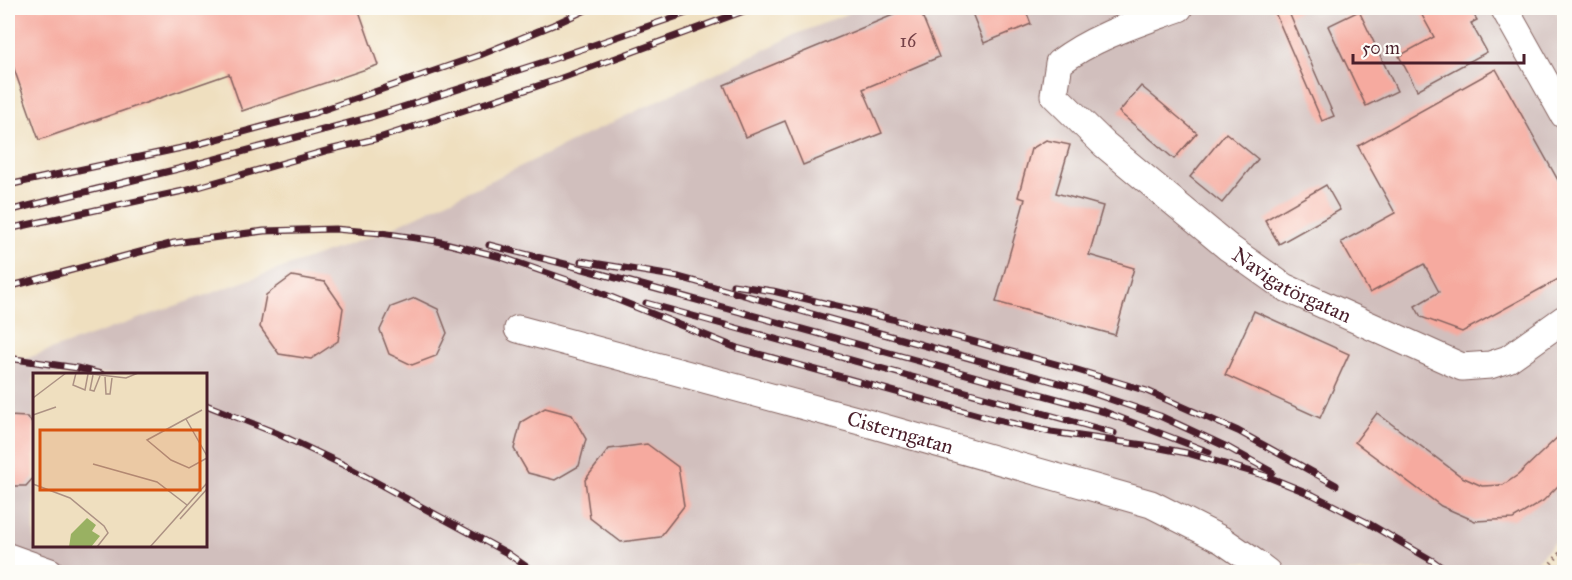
<svg xmlns="http://www.w3.org/2000/svg" width="1572" height="580" viewBox="0 0 1572 580" font-family="'IM FELL Great Primer',serif">
	<rect width="100%" height="100%" fill="#fdfcf7"/>
	<filter id="ink" filterUnits="userSpaceOnUse"><feTurbulence type="fractalNoise" baseFrequency=".0167" numOctaves="2"/><feDisplacementMap in="SourceGraphic" scale="12" xChannelSelector="R" yChannelSelector="G"/><feConvolveMatrix kernelMatrix="1 2 1 2 8 2 1 2 1" color-interpolation-filters="sRGB"/></filter>
	<filter id="wash" filterUnits="userSpaceOnUse"><feTurbulence type="fractalNoise" baseFrequency=".008" numOctaves="4" result="noise"/><feDisplacementMap in="SourceGraphic" scale="24" xChannelSelector="R" yChannelSelector="G"/><feGaussianBlur stdDeviation="1.35" result="paint"/><feColorMatrix in="noise" values="0 0 0 0 0 0 0 0 0 0 0 0 0 0 0 0 0 1.4 0 .05"/><feComposite in="paint" operator="in"/></filter>
	<g filter="url(#wash)">
		<rect width="100%" height="100%" fill="#efdfbf"/>
		<path fill="#d1bfbd" fill-rule="evenodd" d="M861 8H1555L1564 25V531L1527 572H8V365L381 233 797 34ZM34 374H206V546H34Z"/>
		<g id="blocks">
			<g fill="#f6aa9f">
				<path d="M8 8H358L378 65 242 111 229 74 39 140 13 66 8 68Z"/>
				<path d="M910 8H919L939 57 863 89 882 133 803 165 785 121 746 137 724 85Z"/>
				<path d="M970 8H1033L1026 11 1031 24 984 43Z"/>
				<path d="M1273 8H1306L1290 15 1334 116 1322 121Z"/>
				<path d="M1418 8H1470L1477 20 1471 23 1487 52 1417 90 1399 56 1434 37Z"/>
				<path d="M1359 11 1397 91 1366 106 1328 26Z"/>
				<path d="M1496 69 1564 191V276L1462 332 1421 317 1415 306 1439 292 1424 264 1370 293 1341 242 1395 213 1358 146Z"/>
				<path d="M1141 86 1197 133 1174 159 1119 112Z"/>
				<path d="M1226 133 1258 159 1222 203 1190 177Z"/>
				<path d="M1046 140 1070 145 1056 193 1103 206 1089 255 1134 268 1115 335 996 302 1025 199 1018 197 1031 149Z"/>
				<path d="M1326 185 1340 210 1279 244 1265 220Z"/>
				<path d="M292 276 325 282 343 308 338 341 311 359 279 354 260 327 266 295Z"/>
				<path d="M415 298 438 309 447 333 436 356 412 365 389 354 380 330 391 307Z"/>
				<path d="M1254 311 1349 354 1320 418 1225 375Z"/>
				<path d="M545 408 572 415 586 439 579 466 555 480 528 473 514 449 521 422Z"/>
				<path d="M1377 413 1462 477 1482 486 1503 485 1518 475 1562 433 1564 435V480L1543 501 1513 519 1475 521 1441 506 1355 442Z"/>
				<path d="M8 416 27 417 34 424V477L26 486H8Z"/>
				<path d="M647 444 678 467 684 506 660 537 621 542 590 518 585 480 609 449Z"/>
			</g>
		</g>
	</g>
	<g filter="url(#ink)">
		<use href="#blocks" fill-opacity="0" stroke="#84625f" stroke-width="1.5"/>
		<g fill="none" stroke-linecap="round" stroke-linejoin="round">
			<defs>
				<g id="minor">
					<path id="s1" d="M1179 8C1138 23 1094 36 1059 63L1054 95 1104 144 1229 248 1284 287 1462 367 1490 365 1508 359 1564 319"/>
					<path d="M1504 8 1564 115"/>
					<path id="s2" d="M518 329 860 421 1151 504 1222 540 1254 562 1267 572"/>
					<path d="M8 557 50 572"/>
				</g>
			</defs>
			<use href="#minor" stroke="#84625f" stroke-width="29"/>
			<path stroke="#84625f" stroke-width="4" stroke-dasharray="1.5 4.5" stroke-linecap="butt" d="M1543 572 1564 549"/>
			<use href="#minor" stroke="#fff" stroke-width="27"/>
			<defs>
				<g id="rail">
					<path d="M8 185 191 146 314 113 480 55 553 25 590 8"/>
					<path d="M8 211 182 168 371 117 550 60 701 8"/>
					<path d="M8 229 188 190 329 150 379 138 559 79 752 8"/>
					<path d="M489 245 565 264 1105 412 1209 452"/>
					<path d="M581 261 679 277 1077 388 1160 416 1227 447 1272 472"/>
					<path d="M733 285 773 291 892 319 1074 369 1147 391 1238 431 1336 485"/>
					<path d="M8 287 174 243 264 231 335 229 381 233 437 241 501 257 576 283 737 348 993 419 1051 432 1144 445 1187 453 1266 476 1313 495 1366 522 1433 561 1448 572"/>
					<path d="M646 303 1114 433"/>
					<path d="M8 358 77 368 101 374"/>
					<path d="M206 405 276 433 346 466 507 553 534 572"/>
				</g>
			</defs>
			<use href="#rail" stroke="#4a1f2b" stroke-width="7"/>
			<use href="#rail" stroke="#fdfcf7" stroke-width="4.5" stroke-dasharray="14" stroke-linecap="butt"/>
		</g>
	</g>
	<g text-anchor="middle" dominant-baseline="central" stroke-width="5" stroke-linejoin="round" paint-order="stroke">
		<g font-size="18" fill="#754248">
			<text x="908" y="41">16</text>
		</g>
		<g font-size="21" fill="#4a1f2b" stroke="#fdfcf7">
			<text stroke="none"><textPath href="#s1" startOffset="471">Navigatörgatan</textPath></text>
			<text stroke="none"><textPath href="#s2" startOffset="396">Cisterngatan</textPath></text>
		</g>
	</g>
	<g transform="translate(33 373)">
		<rect width="174" height="174" fill="#efdfbf"/>
		<path d="M54 145 63 152 59 158 67 163 58 174H36L38 161Z" fill="#99b162"/>
		<path fill="none" stroke="#ad9284" stroke-width="1.5" d="M43 0 40 12 52 17 55 1M50 0 93 5 105 0M60 2 57 17 61 18 67 3M72 4 73 21H77L79 5M0 25 33 0M169 37 114 67 138 87 156 95 174 85M0 42 23 34M153 46 174 83M60 91 124 109 154 132M0 111 37 125 71 153 75 160 64 174M147 146 174 116M117 174 174 110"/>
		<path fill="#d8530f" fill-opacity="0.15" stroke="#d8530f" stroke-width="3" d="M7 57H167V117H7Z"/>
		<rect width="174" height="174" fill="none" stroke="#4a1f2b" stroke-width="3"/>
	</g>
	<rect width="1572" height="580" fill="none" stroke="#fdfcf7" stroke-width="30"/>
	<path d="M1353 54v9h171v-9" fill="none" stroke="#4a1f2b" stroke-width="3"/>
	<text x="1362" y="54" font-size="18" fill="#4a1f2b" stroke="#fdfcf7" stroke-width="4.5" paint-order="stroke">50 m</text>
</svg>
